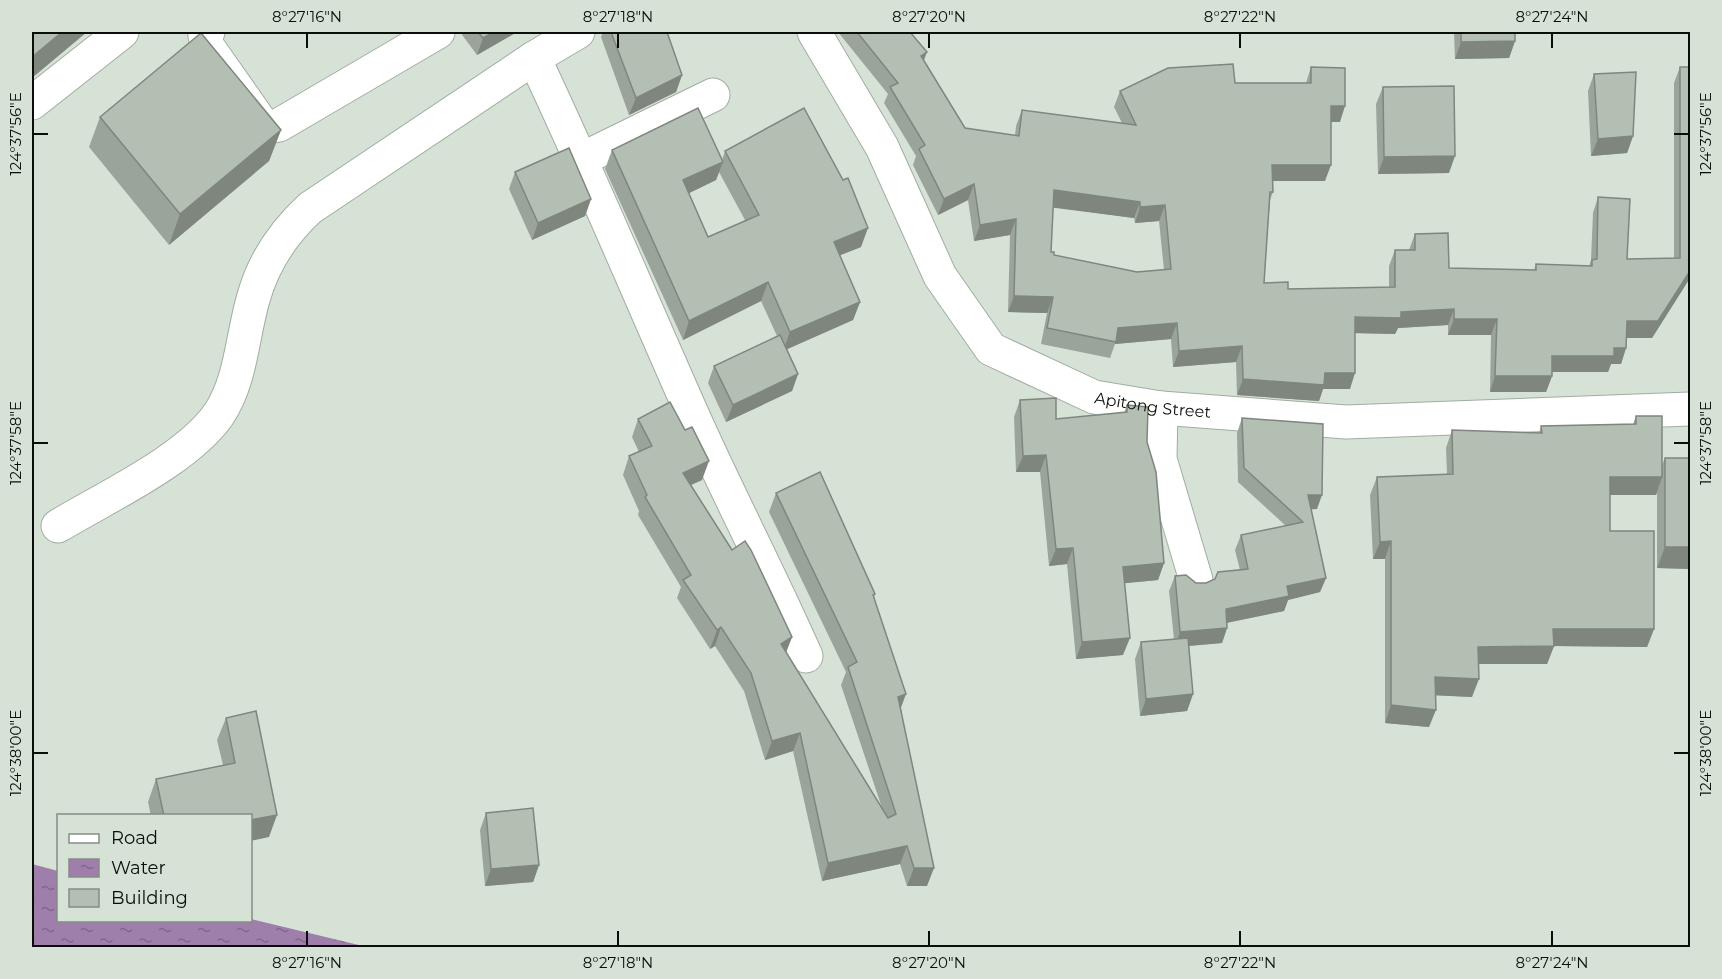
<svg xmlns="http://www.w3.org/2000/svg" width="1722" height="979" viewBox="0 0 1722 979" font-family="Montserrat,sans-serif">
	<defs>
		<pattern id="water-ripples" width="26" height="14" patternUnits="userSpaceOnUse" patternTransform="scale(1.5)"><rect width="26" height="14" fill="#a07eab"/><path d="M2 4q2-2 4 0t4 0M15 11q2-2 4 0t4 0" fill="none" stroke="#816689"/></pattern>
	</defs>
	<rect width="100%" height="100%" fill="#d7e2d7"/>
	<path fill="url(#water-ripples)" d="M32 864 58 871V920L251 919 367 947H32Z"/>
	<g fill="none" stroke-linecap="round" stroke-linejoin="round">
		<defs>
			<g id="minor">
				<path d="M208 32 205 36 208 47 260 121 267 127 279 125 438 32"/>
				<path id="s1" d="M814 32 882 147 940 276 991 349 1094 397 1161 408 1346 422 1690 409"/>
				<path d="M534 58C592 180 643 304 698 427 733 504 772 579 806 656"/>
				<path d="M32 103 122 32"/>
				<path d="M582 159 713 95"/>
				<path d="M1161 408 1160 459 1196 580"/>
				<path d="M58 526C106 497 187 460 219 414 242 379 242 335 254 296 264 261 283 233 310 208L534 58 578 32"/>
			</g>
		</defs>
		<use href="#minor" stroke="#a2ada2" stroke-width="35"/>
		<use href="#minor" stroke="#fff" stroke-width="33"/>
	</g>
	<g fill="#9ba49b" fill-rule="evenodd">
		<path d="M460 32H517L477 55Z"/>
		<path d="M603 32H667L682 75 676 92 629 115 601 37Z"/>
		<path d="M838 32H910L924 60 965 128 1015 136 1016 126 1022 110 1122 123 1114 107 1120 91 1235 83H1306L1311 67 1340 122H1331L1325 181H1272L1273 192 1270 200 1264 283 1288 289 1389 287V266L1395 250H1409L1415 234 1449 268 1534 270 1536 264 1589 266 1591 260 1593 213 1598 197 1627 259H1674V83L1680 67 1690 278 1652 338H1627L1626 348 1621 364H1611L1608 372H1552V376L1546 392H1490L1491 335H1448V325L1398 328 1395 334 1355 333 1350 389H1323L1319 401 1237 395 1236 362 1173 367 1171 339 1115 344 1110 358 1041 344 1047 313 1008 312 1010 235 974 241 968 200 938 215 913 165 916 156 884 103 888 94ZM1053 207 1134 218 1135 223 1159 221 1164 270 1137 272 1054 255 1051 252Z"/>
		<path d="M1454 32H1515V41L1509 58 1455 59Z"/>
		<path d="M1594 74 1633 136 1627 153 1591 156 1588 91Z"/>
		<path d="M1383 87 1449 173 1378 174 1376 104Z"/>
		<path d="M100 117 281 130 269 161 169 245 89 147Z"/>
		<path d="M612 150 722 160 725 151 861 247 840 255 860 302 853 320 787 349 798 374 792 391 726 422 708 383 714 366 777 336 761 301 683 340 605 169ZM719 172 745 220 708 237 689 193 716 180Z"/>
		<path d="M515 172 591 199 585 216 532 240 509 189Z"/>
		<path d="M1020 400 1056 419 1124 413 1127 405 1147 442 1164 563 1158 580 1125 583 1123 655 1076 659 1067 564 1049 566 1040 472H1016L1014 417Z"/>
		<path d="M1636 416 1662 465 1665 458H1690V569L1657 568V492L1656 495H1610V531L1654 629 1647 647 1554 646 1547 664H1478L1472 697 1435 695 1429 727 1385 723V559H1373L1370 495 1377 477 1447 474 1446 448 1452 430 1539 433 1541 426 1633 424Z"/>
		<path d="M1242 418 1317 509H1311L1326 578 1320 592 1288 600 1284 611 1227 623V628L1222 643 1189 646 1193 694 1187 711 1140 716 1135 659 1141 642 1174 639 1169 591 1175 576 1196 583H1206L1240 570 1235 550 1241 535 1286 526 1238 482 1237 433Z"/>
		<path d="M638 419 702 480 691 485 732 550 792 637 786 652 882 808 841 685 846 672 769 512 776 493 875 594 874 598 901 708 927 886H907L900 864 822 881 793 751 765 760 744 691 715 646 710 649 677 598 681 587 638 515 639 511 623 475 629 456 639 452 632 437Z"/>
		<path d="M226 718 269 837 250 816H151L148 802 156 779 223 765 217 740Z"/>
		<path d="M486 813 539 865 533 882 485 886 480 830Z"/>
	</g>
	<g fill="#7e867e">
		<path d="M62 32H87L32 78V57Z"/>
		<path d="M494 32H517L477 55 483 38Z"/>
		<path d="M1515 41 1509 58 1455 59 1461 42Z"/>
		<path d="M927 52 921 68V56Z"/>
		<path d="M682 75 676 92 629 115 636 98Z"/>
		<path d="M1331 106H1345L1340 122H1325Z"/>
		<path d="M281 130 269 161 169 245 180 214Z"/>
		<path d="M1633 136 1627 153 1591 156 1598 139Z"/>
		<path d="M1455 156 1449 173 1378 174 1384 157Z"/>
		<path d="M723 162 716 180 677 199 683 180Z"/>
		<path d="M1272 165H1331L1325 181H1266Z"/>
		<path d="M974 184 968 200 938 215 944 199Z"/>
		<path d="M1054 190 1140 202 1134 218 1048 207Z"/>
		<path d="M591 199 585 216 532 240 538 223Z"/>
		<path d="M1165 205 1159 221 1135 223 1140 207Z"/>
		<path d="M1016 219 1010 235 974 241 980 225Z"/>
		<path d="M868 228 861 247 828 260 834 242Z"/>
		<path d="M1690 271V278L1652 338H1621L1627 321Z"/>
		<path d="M768 282 761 301 683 340 689 321Z"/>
		<path d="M1014 296 1053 297 1047 313 1008 312Z"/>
		<path d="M860 302 853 320 783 351 790 332Z"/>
		<path d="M1454 309 1448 325 1398 328 1395 334 1349 333 1355 317 1401 312Z"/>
		<path d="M1454 319H1497L1491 335H1448Z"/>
		<path d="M1177 323 1171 339 1115 344 1118 328Z"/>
		<path d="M1242 346 1236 362 1173 367 1179 351Z"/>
		<path d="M1614 348H1626L1621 364H1611L1608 372H1546L1552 356Z"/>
		<path d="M1325 373H1355L1350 389H1323L1319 401 1237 395 1243 379Z"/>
		<path d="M798 374 792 391 726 422 733 405Z"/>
		<path d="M1495 376H1552L1546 392H1490Z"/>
		<path d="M1046 455 1040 472H1016L1023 456Z"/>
		<path d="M709 461 702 480 677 491 683 473Z"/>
		<path d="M1610 477H1662L1656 495H1604Z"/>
		<path d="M1308 495H1322L1317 509 1303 510Z"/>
		<path d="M1391 541 1385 559H1373L1380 542Z"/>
		<path d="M1665 547H1690V569L1657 568Z"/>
		<path d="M1073 548 1067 564 1049 566 1056 549Z"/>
		<path d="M1164 563 1158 580 1117 584 1123 567Z"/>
		<path d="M1326 578 1320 592 1288 600 1284 611 1220 624 1226 609 1287 586Z"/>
		<path d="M721 627 715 646 710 649 717 630Z"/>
		<path d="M1227 628 1222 643 1175 647 1180 632Z"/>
		<path d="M1553 629H1654L1647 647 1554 646 1547 664H1472L1478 647Z"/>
		<path d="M792 637 785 655 781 644Z"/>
		<path d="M1130 638 1123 655 1076 659 1082 642Z"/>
		<path d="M1435 677 1479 679 1472 697 1428 695Z"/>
		<path d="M906 694 899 713 898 697Z"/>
		<path d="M1193 694 1187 711 1140 716 1146 699Z"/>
		<path d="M1391 705 1436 710 1429 727 1385 723Z"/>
		<path d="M800 733 793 751 765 760 772 741Z"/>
		<path d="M277 815 269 837 250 841V820Z"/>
		<path d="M907 846 900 864 822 881 828 863Z"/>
		<path d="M539 865 533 882 485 886 491 869Z"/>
		<path d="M914 868H934L927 886H907Z"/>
	</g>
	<g fill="#b4bfb4" stroke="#7e867e" stroke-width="1.5" fill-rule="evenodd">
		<path d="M32 32H62L32 57Z"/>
		<path d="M478 32H494L483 38Z"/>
		<path d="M611 32H667L682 75 636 98Z"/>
		<path d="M857 32H910L927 52 921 56 965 128 1019 136 1022 110 1136 125 1120 91 1168 68 1233 64 1235 83H1311V67L1345 68V106H1331V165H1272L1273 192H1270L1264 283 1288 282V289L1395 287V250H1415V234L1448 233 1449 268 1536 270V264L1592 266V260L1597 259 1598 197 1630 199 1627 259 1680 258V67H1690V271L1658 321H1627L1626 348H1614V356H1552V376H1495L1497 319H1454V309L1401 312V318L1355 317V373H1325L1324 385 1243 379 1242 346 1179 351 1177 323 1118 328 1116 342 1047 328 1053 297 1014 296 1016 219 980 225 974 184 944 199 919 149 925 145 890 87 898 83ZM1054 190 1140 202V207L1165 205 1171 269 1137 272 1054 255V252H1051Z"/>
		<path d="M1461 32H1515V41L1461 42Z"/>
		<path d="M201 33 281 130 180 214 100 117Z"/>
		<path d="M1636 72 1633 136 1598 139 1594 74Z"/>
		<path d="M1454 86 1455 156 1384 157 1383 87Z"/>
		<path d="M698 108 723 162 683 180 708 237 759 215 725 151 804 108 843 180 848 178 868 228 834 242 860 302 790 332 768 282 689 321 612 150Z"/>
		<path d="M569 148 591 199 538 223 515 172Z"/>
		<path d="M780 335 798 374 733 405 714 366Z"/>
		<path d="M1056 398V419L1127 412V405L1148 407 1147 442 1156 472 1164 563 1123 567 1130 638 1082 642 1073 548 1056 549 1046 455 1023 456 1020 400Z"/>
		<path d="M670 402 685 430 692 427 709 461 683 473 732 550 745 541 751 550 792 637 781 644 888 818 896 814 848 667 857 662 776 493 820 472 875 594 873 595 906 694 898 697 934 868H914L907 846 828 863 800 733 772 741 751 673 721 627 717 630 683 580 691 575 645 497 647 495 629 456 652 446 638 419Z"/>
		<path d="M1636 416H1662V477H1610V531H1654V629H1553L1554 646 1478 647 1479 679 1435 677 1436 710 1391 705V541L1380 542 1377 477 1453 474 1452 430 1542 433 1541 426 1636 424Z"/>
		<path d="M1242 418 1323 424 1322 495H1308L1326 578 1287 586 1289 596 1226 609 1227 628 1180 632 1175 576 1186 575 1196 583H1206L1215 579 1218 572 1248 569 1241 535 1303 522 1244 468Z"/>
		<rect x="1665" y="458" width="25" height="89"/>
		<path d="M1188 638 1193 694 1146 699 1141 642Z"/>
		<path d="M256 711 277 815 250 820V816H164L156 779 235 763 226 718Z"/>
		<path d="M533 808 539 865 491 869 486 813Z"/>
	</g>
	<path fill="none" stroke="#0a0e0a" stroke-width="2" d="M307 33V48M618 33V48M929 33V48M1240 33V48M1552 33V48M33 134H48M1674 134H1689M33 443H48M1674 443H1689M33 753H48M1674 753H1689M307 931V946M618 931V946M929 931V946M1240 931V946M1552 931V946"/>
	<g text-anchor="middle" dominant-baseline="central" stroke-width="5" stroke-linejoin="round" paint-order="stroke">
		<g font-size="16" fill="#0a0e0a" stroke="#d7e2d7">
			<text stroke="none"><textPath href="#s1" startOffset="537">Apitong Street</textPath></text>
		</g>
	</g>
	<rect width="1722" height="979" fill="none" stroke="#d7e2d7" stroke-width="66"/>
	<rect x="57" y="814" width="195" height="108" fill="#d7e2d7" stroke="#858d85" stroke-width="1.5"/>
	<rect x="69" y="834" width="30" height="9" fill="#ffffff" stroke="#858d85" stroke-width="1.5"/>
	<text x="111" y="844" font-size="18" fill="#0a0e0a">Road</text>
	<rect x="69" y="859" width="30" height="18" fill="url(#water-ripples)" stroke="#858d85" stroke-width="1.5"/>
	<text x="111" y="874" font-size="18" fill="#0a0e0a">Water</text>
	<rect x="69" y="889" width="30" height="18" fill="#b4bfb4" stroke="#858d85" stroke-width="1.5"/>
	<text x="111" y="904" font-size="18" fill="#0a0e0a">Building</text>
	<rect x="33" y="33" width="1656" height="913" fill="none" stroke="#0a0e0a" stroke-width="2"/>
	<g font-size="15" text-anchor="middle" fill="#0a0e0a">
		<text x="307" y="22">8°27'16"N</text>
		<text x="618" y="22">8°27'18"N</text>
		<text x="929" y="22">8°27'20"N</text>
		<text x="1240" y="22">8°27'22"N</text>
		<text x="1552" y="22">8°27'24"N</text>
		<text transform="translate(1706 134) rotate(-90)" y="5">124°37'56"E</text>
		<text transform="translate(16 134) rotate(-90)" y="5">124°37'56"E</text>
		<text transform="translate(1706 443) rotate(-90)" y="5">124°37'58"E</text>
		<text transform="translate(16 443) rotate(-90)" y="5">124°37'58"E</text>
		<text transform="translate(1706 753) rotate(-90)" y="5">124°38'00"E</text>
		<text transform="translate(16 753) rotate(-90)" y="5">124°38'00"E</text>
		<text x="307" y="968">8°27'16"N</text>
		<text x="618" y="968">8°27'18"N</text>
		<text x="929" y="968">8°27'20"N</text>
		<text x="1240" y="968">8°27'22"N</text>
		<text x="1552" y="968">8°27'24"N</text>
	</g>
</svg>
